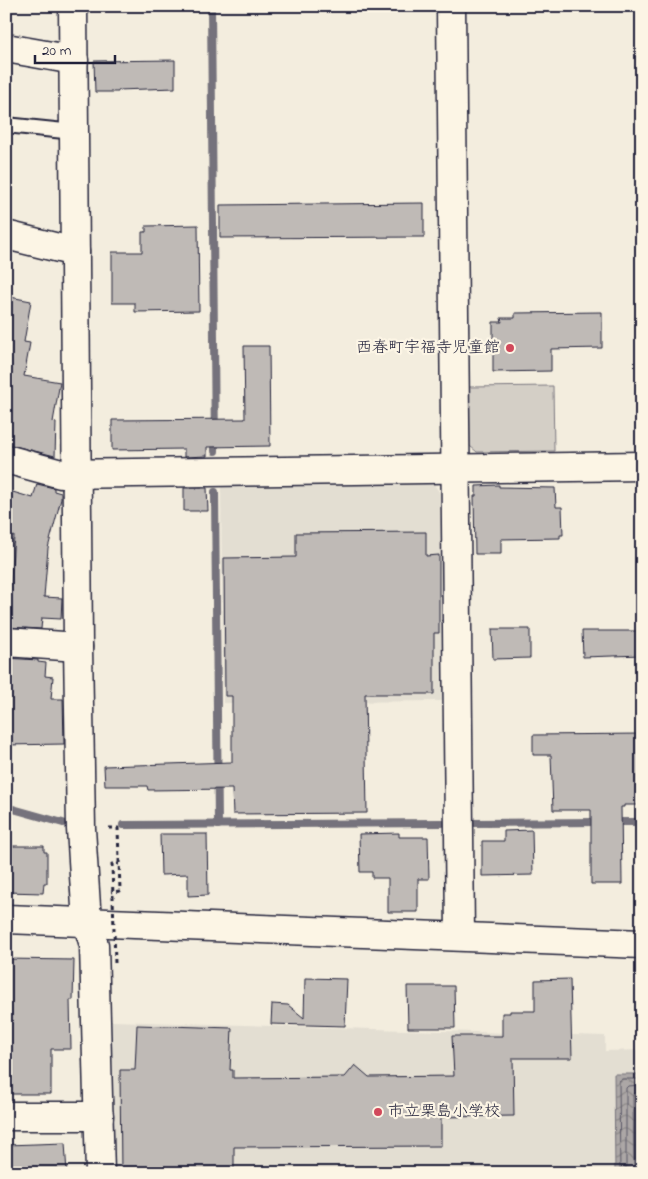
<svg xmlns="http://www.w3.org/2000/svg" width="648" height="1179" viewBox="0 0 648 1179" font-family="'Indie Flower','Klee One',sans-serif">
	<defs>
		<pattern id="water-waves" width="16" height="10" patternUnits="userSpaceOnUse" patternTransform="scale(1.25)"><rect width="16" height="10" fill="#aca7a6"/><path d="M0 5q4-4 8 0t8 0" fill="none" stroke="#8c8888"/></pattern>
	</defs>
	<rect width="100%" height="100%" fill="#f3edde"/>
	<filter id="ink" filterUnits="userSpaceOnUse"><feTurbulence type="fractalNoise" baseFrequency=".02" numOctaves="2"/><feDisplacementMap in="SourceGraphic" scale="10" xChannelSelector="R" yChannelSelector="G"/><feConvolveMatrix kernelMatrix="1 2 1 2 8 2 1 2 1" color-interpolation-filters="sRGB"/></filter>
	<g filter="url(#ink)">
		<g fill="#e3ded2">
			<path d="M432 482 440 493 442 701 223 703 221 484Z"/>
			<path d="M111 1021 605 1036V1051L642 1050V1173H115Z"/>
		</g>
		<path fill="#d4cfc6" stroke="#7b7880" d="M553 386 554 451 477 452 470 446 469 387Z"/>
		<path fill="url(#water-waves)" stroke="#75727b" d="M614 1074H642V1173H615Z"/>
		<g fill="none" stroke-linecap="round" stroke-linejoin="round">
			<g stroke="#595766" stroke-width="1">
				<path d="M620 1173 619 1081 622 1079H642"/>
				<path d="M626 1173V1088L628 1086 642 1085"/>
				<path d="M634 1173 633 1095 635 1093H642"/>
			</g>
			<g stroke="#75727b" stroke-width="8">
				<path d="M211 6 215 451"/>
				<path d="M215 492 218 825"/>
				<path d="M6 807 63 823"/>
				<path d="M611 822H642"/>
				<path d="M474 823 599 822"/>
				<path d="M123 825 442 823"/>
			</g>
		</g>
		<g fill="#bfbab6" stroke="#22223b">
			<path d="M175 60V88L118 90V92H95L94 61Z"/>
			<path d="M424 203V237L220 238V205Z"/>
			<path d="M198 225 199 311 135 312V303H112V252H142V232H146V226Z"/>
			<path d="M10 297 31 301 24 342 30 343 24 376 60 382 53 422 56 423 55 456 6 444V317Z"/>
			<path d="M602 312V348L551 349V371L493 372V322H502L501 318H515V313Z"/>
			<path d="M244 346H269L270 446 207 447V456L184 457V449L112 450V420L245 419Z"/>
			<path d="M37 484 54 488V491L61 493V499L48 548 44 597 62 598 61 619 42 618 41 629 6 627 8 594H10L14 536 6 534V490L33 498Z"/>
			<path d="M499 485V487L555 488 556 507H562L563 535H560V538L501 539V554H475L474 496H476V486Z"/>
			<path d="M184 488H207L208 511H184Z"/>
			<path d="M426 532V556L439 555V633H434V694H365L367 813 233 814 232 789 148 790 147 786H105L104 766 232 762V696H225L224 558 296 557V533Z"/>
			<path d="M492 629H530V658L493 659Z"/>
			<path d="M582 631H642V655L583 657Z"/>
			<path d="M6 658 38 660V662L46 663 45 676 53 677 51 699H63L64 744 6 745Z"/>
			<path d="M642 734V805H624V807H621L622 884H591V810H553L551 755H533V735Z"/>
			<path d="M532 830 533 875 482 876V841H504V831Z"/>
			<path d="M399 833V837H428L429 879H418V912H388V878H372V872H360L359 834Z"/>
			<path d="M160 834H207L208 895 188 896V874L161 875Z"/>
			<path d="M6 846H44V852H47V883H44L43 893 6 892Z"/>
			<path d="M6 959 74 960 73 1000H70L71 1049H51V1094H6Z"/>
			<path d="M305 978 347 979 345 1026 271 1024 272 1004 288 1005 304 1018Z"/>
			<path d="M570 979 572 1058H513L514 1116 441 1117V1146L234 1147V1173H121L120 1070H135L137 1025 232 1028 230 1070H233V1078L345 1077 355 1065 369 1077 454 1076 452 1036H502V1013H510V1011H535V980Z"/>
			<path d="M407 986H454L455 1028H408Z"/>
			<path d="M65 1143 67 1173H6V1145Z"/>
		</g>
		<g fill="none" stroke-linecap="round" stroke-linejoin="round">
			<defs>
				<path id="service" d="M6 125 74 132"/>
				<g id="minor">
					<path d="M451 6 460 936"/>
					<path d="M6 48 74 60"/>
					<path d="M6 235 75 252"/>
					<path d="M6 459 61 474 642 466"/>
					<path d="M6 642 78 647"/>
					<path d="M6 1116H99"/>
				</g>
				<g id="tertiary">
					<path d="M73 6 78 647 81 829 87 922 94 945 100 1173"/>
					<path d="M6 919 642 944"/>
				</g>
			</defs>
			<use href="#service" stroke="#22223b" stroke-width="18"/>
			<use href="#minor" stroke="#22223b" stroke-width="31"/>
			<use href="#tertiary" stroke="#22223b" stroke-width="31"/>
			<path stroke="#22223b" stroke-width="3" stroke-dasharray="4 4" stroke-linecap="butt" d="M109 828H118L120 891 111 892"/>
			<use href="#service" stroke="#fcf5e5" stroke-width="14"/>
			<use href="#minor" stroke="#fcf5e5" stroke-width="28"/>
			<use href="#tertiary" stroke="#fcf5e5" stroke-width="28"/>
			<path stroke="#22223b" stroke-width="3" stroke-dasharray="4 4" stroke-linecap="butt" d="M115 963 112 864H119"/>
		</g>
	</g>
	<g fill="#d1495b" stroke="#fcf5e5" stroke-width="2">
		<circle cx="510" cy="348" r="5"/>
		<circle cx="378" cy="1112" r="5"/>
	</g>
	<g text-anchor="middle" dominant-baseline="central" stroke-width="4.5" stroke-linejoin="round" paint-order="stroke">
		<g font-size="16" fill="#22223b" stroke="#fcf5e5" text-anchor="end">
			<text x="500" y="348">西春町宇福寺児童館</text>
			<text x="388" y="1112" text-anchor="start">市立栗島小学校</text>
		</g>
	</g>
	<rect width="648" height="1179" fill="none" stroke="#fcf5e5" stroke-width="25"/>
	<rect x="12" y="12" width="623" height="1154" fill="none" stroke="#22223b" stroke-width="2" filter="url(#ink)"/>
	<path d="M35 55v8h80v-8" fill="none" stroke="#22223b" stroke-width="2.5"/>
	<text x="42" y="55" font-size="15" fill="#22223b" stroke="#fcf5e5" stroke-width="4" paint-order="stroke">20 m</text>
</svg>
